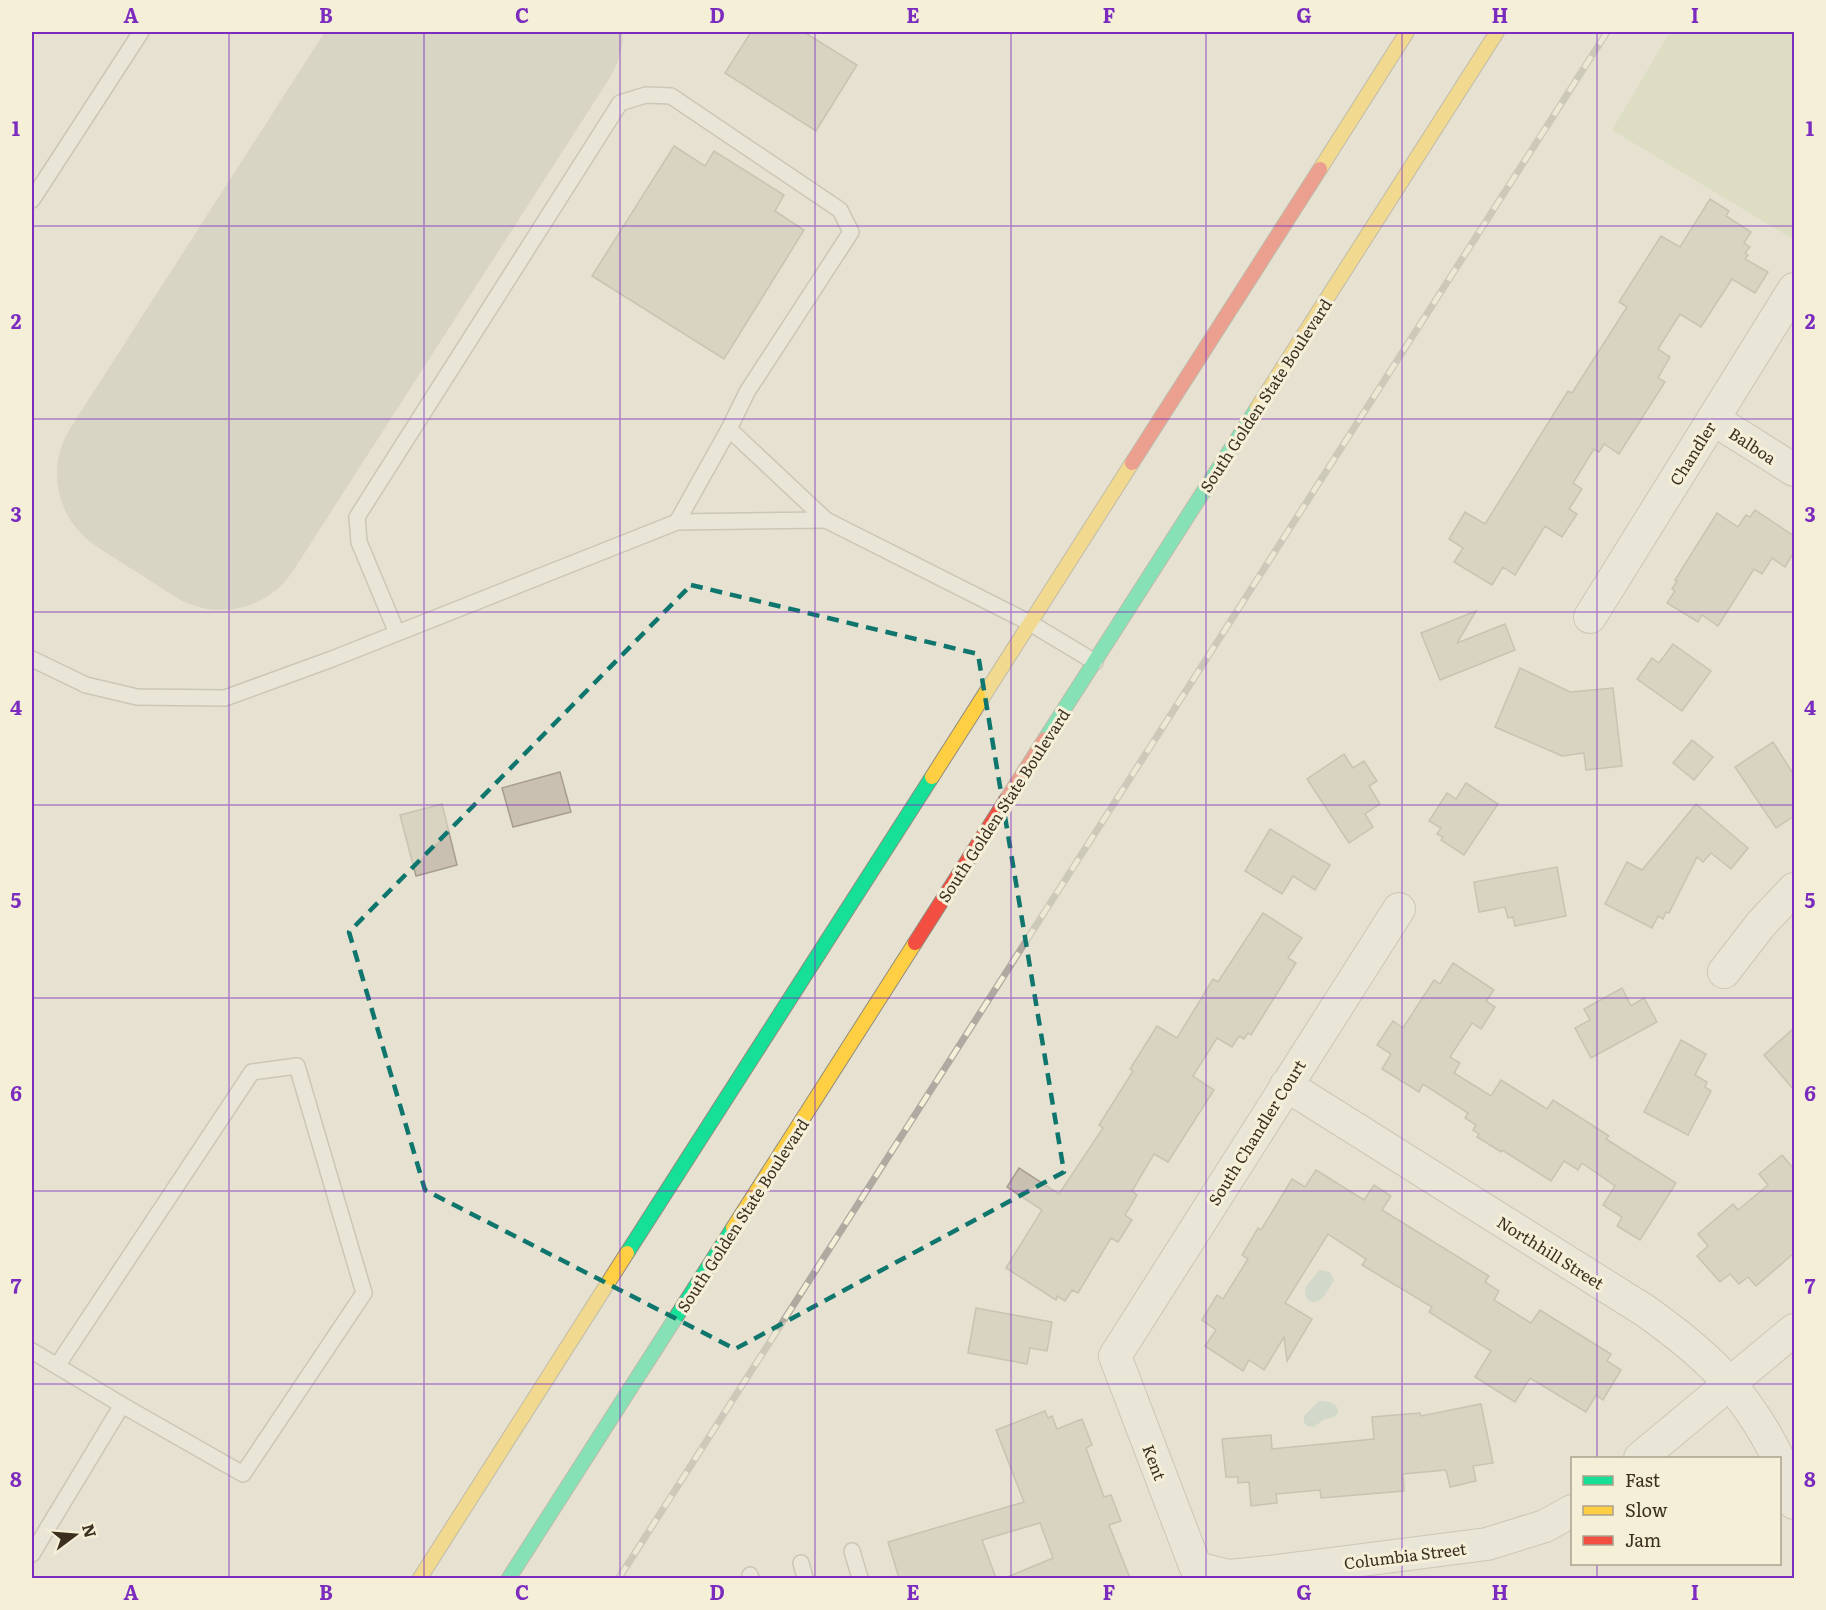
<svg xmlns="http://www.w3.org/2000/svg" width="1826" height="1610" viewBox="0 0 1826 1610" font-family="Literata,serif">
	<rect width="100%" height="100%" fill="#e6e1d0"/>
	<path fill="#d3d7b3" d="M1670 32H1794V240L1612 130Z"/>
	<g fill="#bbccc3">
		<path d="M1319 1270 1330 1272 1334 1280C1328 1289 1324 1303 1311 1302L1306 1298 1305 1288Z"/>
		<path d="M1319 1401C1328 1401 1339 1403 1338 1413L1334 1417 1323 1420 1314 1427 1307 1426 1304 1422V1416Z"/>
	</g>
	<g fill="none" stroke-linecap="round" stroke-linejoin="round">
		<path stroke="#cac6b8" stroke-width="172" d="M427 32 143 474 221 524 537 32"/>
	</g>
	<g fill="#cac0b1" stroke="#a79d8f" stroke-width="1.5">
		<path d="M751 32H804L857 65 816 131 725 73Z"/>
		<path d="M674 146 705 166 714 151 784 195 775 211 804 230 724 359 592 276Z"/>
		<path d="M1710 199 1729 211 1726 216 1751 232 1744 243 1750 247 1745 253 1748 255 1745 259 1768 272 1755 293 1732 279 1701 327 1680 314 1658 349 1670 357 1658 378 1665 382 1619 454 1604 444 1599 452 1594 449 1573 483 1582 489 1569 509 1577 514 1562 537 1545 526 1515 575 1503 567 1492 585 1454 562 1463 548 1449 539 1465 512 1485 524 1568 391 1572 393 1627 307 1619 302 1661 236 1680 247Z"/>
		<path d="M1755 510 1794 536V552L1785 567 1772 558 1762 574 1754 569 1718 626 1702 615 1698 622 1667 603 1675 591 1672 589 1677 581 1675 580 1717 513 1738 527 1746 515 1750 517Z"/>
		<path d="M1476 611 1457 643 1505 624 1515 650 1440 680 1421 633Z"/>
		<path d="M1673 644 1711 671 1682 711 1637 679 1652 658 1659 663Z"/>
		<path d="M1520 668 1570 692 1613 688 1622 766 1586 770 1584 753 1562 756 1495 727Z"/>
		<path d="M1692 740 1713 757 1694 780 1673 763Z"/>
		<path d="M1773 742 1794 775V816L1776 828 1735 767Z"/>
		<path d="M1344 754 1353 768 1364 761 1377 781 1369 786 1380 804 1365 814 1373 827 1349 843 1307 779Z"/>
		<path d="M560 772 571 812 513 827 502 788Z"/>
		<path d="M1466 783 1498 804 1464 855 1441 840 1443 837 1437 834 1441 828 1429 821 1447 793 1456 799Z"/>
		<path d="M442 804 457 865 416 876 400 815Z"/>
		<path d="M1696 804 1748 848 1731 869 1711 853 1703 862 1697 857 1669 913 1666 912 1663 919 1658 916 1652 928 1605 904 1627 862 1642 870Z"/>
		<path d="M1270 829 1330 865 1315 890 1293 876 1282 894 1245 871Z"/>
		<path d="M1557 867 1566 916 1515 926 1513 917 1508 918 1505 907 1479 912 1474 882Z"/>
		<path d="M1263 913 1302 938 1288 958 1296 963 1251 1035 1248 1033 1244 1039 1239 1036 1232 1047 1217 1038 1193 1076 1214 1090 1168 1162 1154 1154 1132 1191 1137 1195 1125 1215 1132 1220 1118 1242 1111 1238 1078 1293 1072 1290 1065 1301 1057 1296 1056 1300 1006 1268 1042 1210 1007 1187 1019 1168 1059 1194 1103 1128 1099 1125 1133 1071 1130 1069 1157 1026 1177 1038 1213 979 1218 982Z"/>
		<path d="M1453 963 1494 990 1486 1001 1495 1007 1481 1029 1472 1023 1450 1057 1460 1063 1454 1073 1491 1096 1501 1080 1547 1109 1553 1100 1609 1136 1606 1139 1676 1183 1640 1240 1617 1226 1622 1217 1603 1205 1615 1186 1582 1163 1578 1170 1564 1161 1551 1181 1502 1150 1501 1152 1477 1137 1479 1134 1473 1130 1476 1125 1465 1118 1468 1113 1423 1084 1419 1092 1382 1069 1391 1054 1377 1045 1393 1021 1403 1028 1434 980 1440 984Z"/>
		<path d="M1622 988 1631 1006 1644 998 1657 1022 1591 1058 1575 1028 1590 1020 1584 1009Z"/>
		<path d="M1794 1028V1090L1764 1055Z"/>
		<path d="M1681 1040 1706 1054 1695 1075 1707 1082 1705 1087 1711 1091 1688 1135 1644 1112Z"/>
		<path d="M1782 1155 1794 1169V1253L1756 1286 1748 1277 1739 1284 1730 1274 1720 1282 1697 1256 1708 1246 1698 1234 1733 1204 1738 1210 1768 1185 1759 1174Z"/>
		<path d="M1316 1170 1364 1200 1374 1185 1391 1196 1382 1210 1489 1276 1485 1282 1499 1291 1494 1300 1531 1323 1540 1310 1611 1354 1607 1361 1621 1370 1603 1400 1596 1395 1586 1412 1530 1378 1515 1402 1475 1377 1491 1351 1429 1312 1432 1307 1362 1265 1366 1259 1328 1234 1285 1303 1312 1319 1287 1361 1284 1337 1264 1370 1249 1360 1243 1371 1205 1346 1216 1330 1202 1320 1217 1295 1223 1299 1248 1259 1242 1255 1258 1228 1261 1230 1292 1179 1305 1187Z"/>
		<path d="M976 1308 1052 1322 1047 1351 1030 1348 1027 1364 968 1353Z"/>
		<path d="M1481 1404 1493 1463 1473 1466 1476 1481 1450 1487 1446 1470 1403 1474 1404 1491 1321 1498 1320 1490 1276 1494 1277 1503 1251 1506 1249 1482 1238 1483V1477H1226L1222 1439 1271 1435 1272 1449 1374 1439 1372 1417 1420 1413 1421 1416Z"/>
		<path d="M1045 1411 1048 1418 1052 1416 1057 1429 1082 1419 1092 1445 1086 1448 1104 1497 1111 1495 1121 1521 1109 1525 1130 1578H1005L1053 1558 1040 1523 982 1540 996 1578H899L888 1542 1024 1502 996 1430Z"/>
	</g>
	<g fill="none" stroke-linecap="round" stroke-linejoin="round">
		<defs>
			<g id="lane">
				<path d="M32 200 141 32"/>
				<path d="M729 429 826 520 1030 623 1095 662"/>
				<path d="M397 633 359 542 357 517 620 103 646 95 671 96 840 210 851 232 747 392 729 429 677 522"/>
				<path d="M32 659 86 685 137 697 225 698 332 659 677 522 826 520"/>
				<path d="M32 1351 122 1405 243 1474 364 1293 297 1066 252 1072 57 1366"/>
				<path d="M852 1551 860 1578"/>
				<path d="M32 1554 122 1405"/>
				<path d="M801 1563 805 1578"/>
				<path d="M750 1575 751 1578"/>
			</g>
			<g id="street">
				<path d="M1713 419 1794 470"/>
				<path d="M1590 617 1794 289"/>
				<path d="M1399 909 1115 1356 1196 1568 1229 1576 1270 1572 1487 1544 1545 1526 1572 1511"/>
				<path d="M1724 972 1761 924 1794 889"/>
				<path d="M1286 1085 1644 1310C1705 1353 1745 1390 1778 1458"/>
				<path d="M1640 1458 1794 1330"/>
				<path d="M1780 1462 1794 1503"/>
			</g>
			<g id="fast">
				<path d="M1045 739 1257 408"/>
				<path d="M627 1253 932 777"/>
				<path d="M509 1578 733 1228"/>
			</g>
			<g id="slow">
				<path d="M1320 169 1407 32"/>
				<path d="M1257 408 1497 32"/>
				<path d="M932 777 1132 463"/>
				<path d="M733 1228 915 943"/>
				<path d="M420 1578 627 1253"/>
			</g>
			<g id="jam">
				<path d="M1132 463 1320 169"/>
				<path d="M915 943 1045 739"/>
			</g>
		</defs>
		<use href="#lane" stroke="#aca698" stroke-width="18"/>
		<use href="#street" stroke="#aca698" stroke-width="34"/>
		<use href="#fast" stroke="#918b7f" stroke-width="16"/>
		<use href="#slow" stroke="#918b7f" stroke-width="16"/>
		<use href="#jam" stroke="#918b7f" stroke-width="16"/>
		<use href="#lane" stroke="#eeebe2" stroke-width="15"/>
		<use href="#street" stroke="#eeebe2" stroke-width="32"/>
		<use href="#fast" stroke="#16e098" stroke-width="14"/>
		<use href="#slow" stroke="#ffcf43" stroke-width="14"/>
		<use href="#jam" stroke="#f24e42" stroke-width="14"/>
		<defs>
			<path id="rail" d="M619 1578 1607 32"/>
		</defs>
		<use href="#rail" stroke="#aeaaa1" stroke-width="7"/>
		<use href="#rail" stroke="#f6efd7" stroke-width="4.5" stroke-dasharray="14" stroke-linecap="butt"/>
	</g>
	<path d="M0 0H1826V1610H0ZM691 585 978 654 1064 1172 735 1349 425 1190 349 932Z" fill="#e6e1d0" fill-opacity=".55" fill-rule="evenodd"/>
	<path fill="none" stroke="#0f766e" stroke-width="4.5" stroke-dasharray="12 8" stroke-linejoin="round" d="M691 585 978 654 1064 1172 735 1349 425 1190 349 932Z"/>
	<path fill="none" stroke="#7b2cbf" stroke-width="1.5" stroke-opacity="0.55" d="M229 32V1578M424 32V1578M620 32V1578M815 32V1578M1011 32V1578M1206 32V1578M1402 32V1578M1597 32V1458M32 226H1794M32 419H1794M32 612H1794M32 805H1794M32 998H1794M32 1191H1794M32 1384H1794M1597 1564V1578"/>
	<g text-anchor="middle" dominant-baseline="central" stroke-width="6" stroke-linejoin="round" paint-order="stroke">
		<g font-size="16" fill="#3c2f20" stroke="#f6efd7">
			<text transform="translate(1265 395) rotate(-57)">South Golden State Boulevard</text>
			<text transform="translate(1753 445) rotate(33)">Balboa</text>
			<text transform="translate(1692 453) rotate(-58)">Chandler</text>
			<text transform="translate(1003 805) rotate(-57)">South Golden State Boulevard</text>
			<text transform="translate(1256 1132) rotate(-58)">South Chandler Court</text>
			<text transform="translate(742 1215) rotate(-57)">South Golden State Boulevard</text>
			<text transform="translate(1551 1252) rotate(32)">Northhill Street</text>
			<text transform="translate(1155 1462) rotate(69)">Kent</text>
			<text transform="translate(1405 1555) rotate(-7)">Columbia Street</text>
		</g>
	</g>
	<rect width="1826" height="1610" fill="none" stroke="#f6efd7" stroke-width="66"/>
	<rect x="1571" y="1457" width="210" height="108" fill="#f6efd7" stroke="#aca28e" stroke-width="1.5"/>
	<rect x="1583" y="1476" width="30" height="9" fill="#16e098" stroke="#aca28e" stroke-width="1.5"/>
	<text x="1625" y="1487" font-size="18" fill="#3c2f20">Fast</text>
	<rect x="1583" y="1506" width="30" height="9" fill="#ffcf43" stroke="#aca28e" stroke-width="1.5"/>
	<text x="1625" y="1517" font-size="18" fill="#3c2f20">Slow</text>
	<rect x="1583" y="1536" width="30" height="9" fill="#f24e42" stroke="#aca28e" stroke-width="1.5"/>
	<text x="1625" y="1547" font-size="18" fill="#3c2f20">Jam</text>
	<g transform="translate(75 1535) rotate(74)" stroke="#f6efd7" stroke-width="4.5" paint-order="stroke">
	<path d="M0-4.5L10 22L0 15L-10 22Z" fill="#3c2f20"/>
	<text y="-9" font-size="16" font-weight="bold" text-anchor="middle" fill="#3c2f20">N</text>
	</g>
	<rect x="33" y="33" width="1760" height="1544" fill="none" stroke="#7b2cbf" stroke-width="2"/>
	<g font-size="20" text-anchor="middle" font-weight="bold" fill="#7b2cbf">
		<text x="131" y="23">A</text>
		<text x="326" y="23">B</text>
		<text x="522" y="23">C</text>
		<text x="717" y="23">D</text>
		<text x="913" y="23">E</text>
		<text x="1109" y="23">F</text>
		<text x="1304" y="23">G</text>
		<text x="1500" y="23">H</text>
		<text x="1695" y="23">I</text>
		<text x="16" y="136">1</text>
		<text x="1810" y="136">1</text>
		<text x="16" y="329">2</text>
		<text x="1810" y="329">2</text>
		<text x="16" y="522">3</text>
		<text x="1810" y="522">3</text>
		<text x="16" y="715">4</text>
		<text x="1810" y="715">4</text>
		<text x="16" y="908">5</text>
		<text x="1810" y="908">5</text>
		<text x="16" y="1101">6</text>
		<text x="1810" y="1101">6</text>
		<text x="16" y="1294">7</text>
		<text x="1810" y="1294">7</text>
		<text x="16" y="1487">8</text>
		<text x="1810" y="1487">8</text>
		<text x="131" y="1600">A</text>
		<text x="326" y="1600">B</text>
		<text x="522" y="1600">C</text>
		<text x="717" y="1600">D</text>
		<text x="913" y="1600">E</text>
		<text x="1109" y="1600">F</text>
		<text x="1304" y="1600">G</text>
		<text x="1500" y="1600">H</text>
		<text x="1695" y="1600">I</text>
	</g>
</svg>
